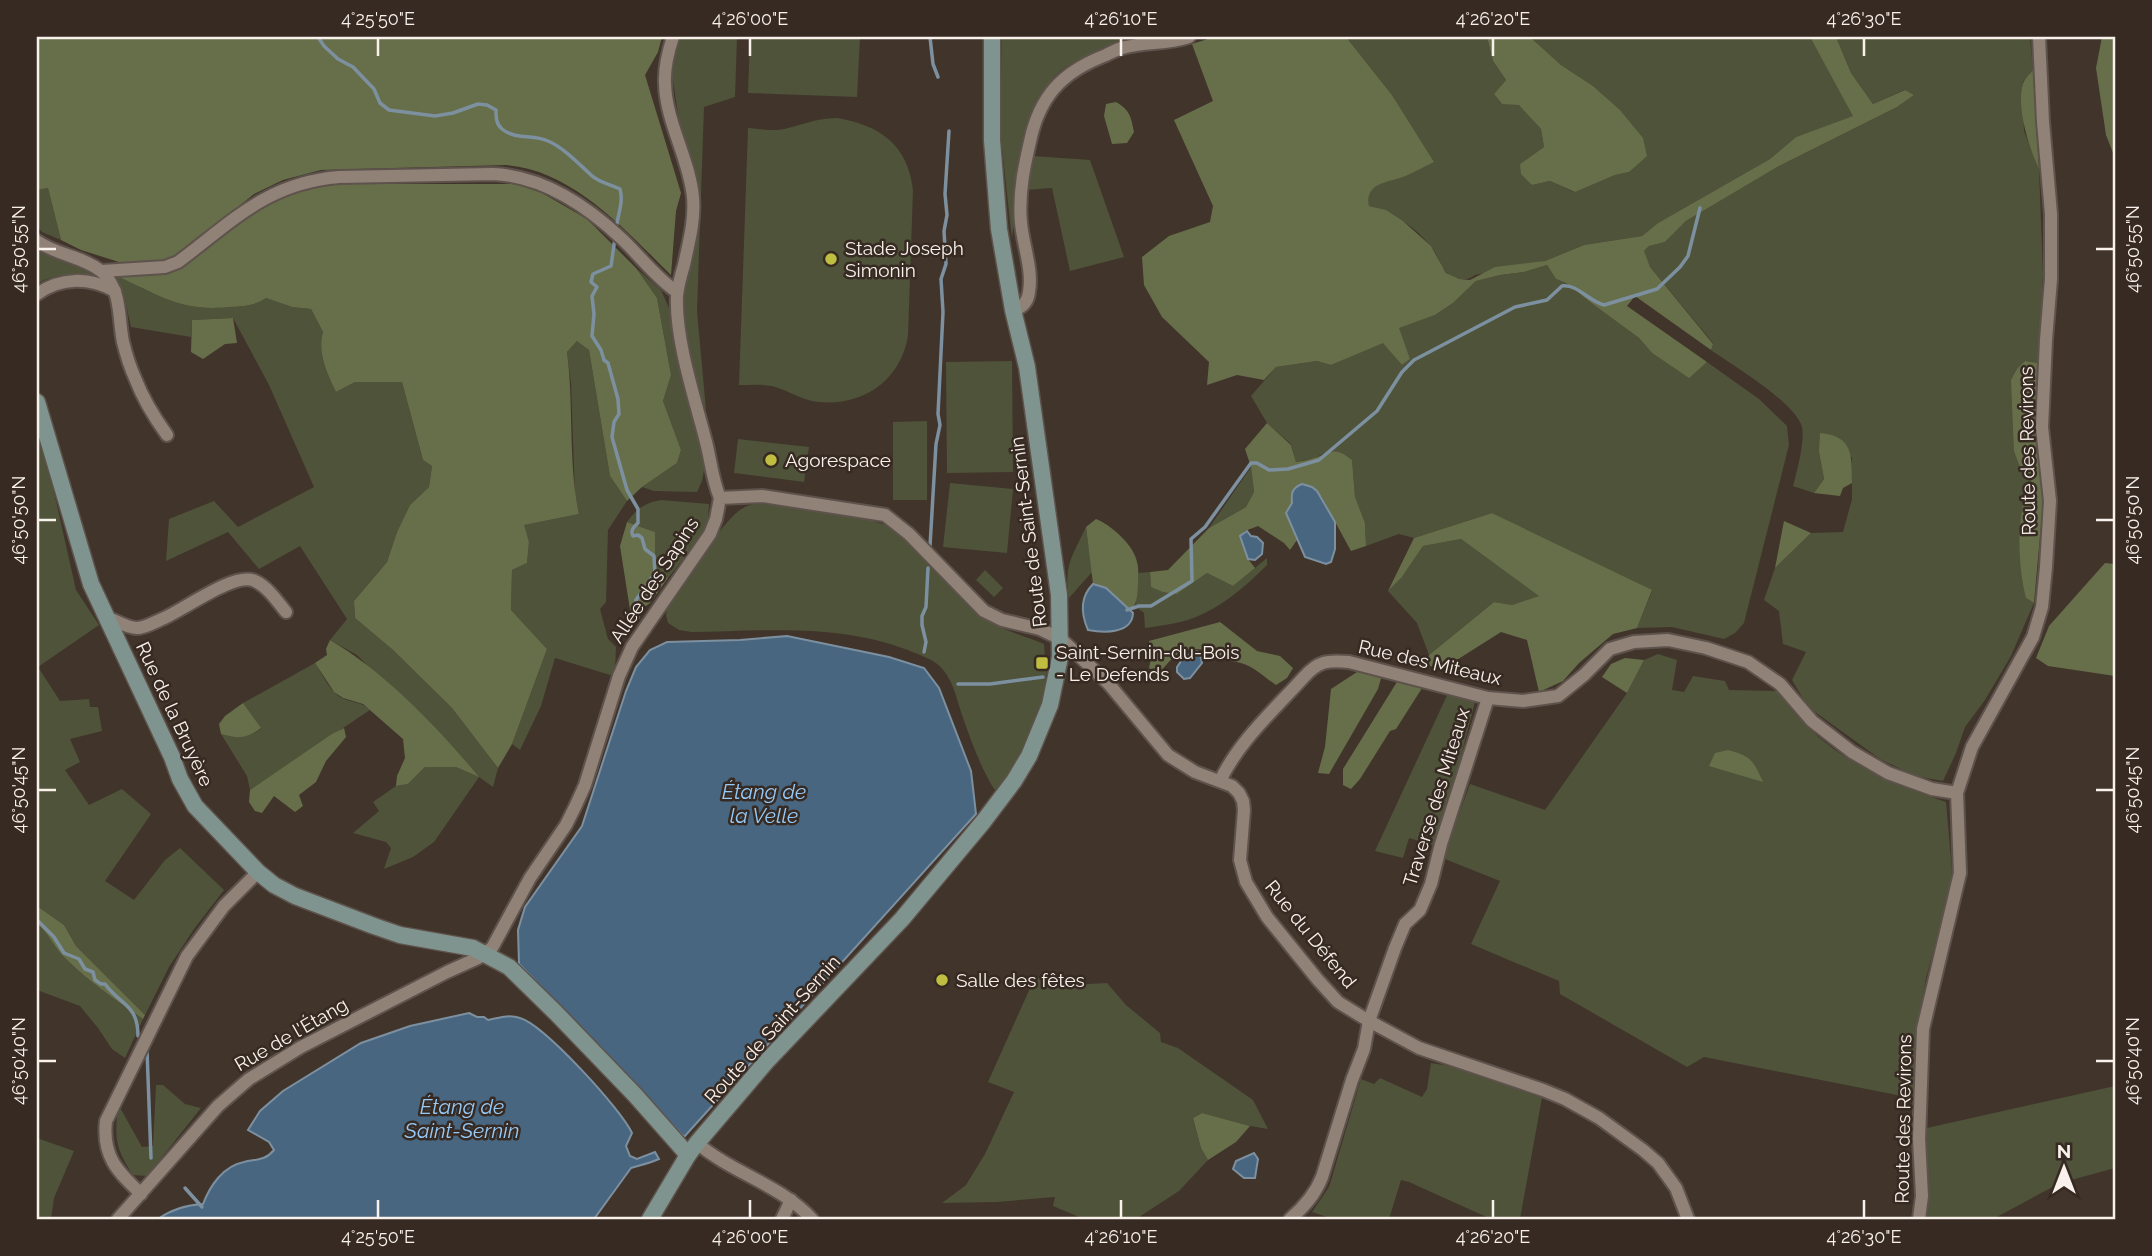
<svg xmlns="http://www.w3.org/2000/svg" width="2152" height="1256" viewBox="0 0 2152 1256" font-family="Raleway,sans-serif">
	<rect width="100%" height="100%" fill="#41342b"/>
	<g fill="#4e5339">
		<path d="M681 37H737L735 97 704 107 697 311 706 410 693 371 683 312V292L701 209 696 182 679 120 672 75 675 54Z"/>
		<path d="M750 37H860L857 97 748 93Z"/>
		<path d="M1002 37H1153C1123 42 1080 54 1057 74 1021 108 1017 193 1012 239L1000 130Z"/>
		<path d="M1346 37H1487L1493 61 1506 80 1494 94 1502 104H1519L1541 129 1544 147 1520 164 1532 185 1550 181 1574 192 1615 175 1629 172 1619 109 1593 86 1561 65 1530 37H1810L1854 116 1796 137 1770 159 1658 223 1642 236 1584 245 1545 261 1475 275C1467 282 1453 281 1446 272 1440 265 1438 255 1432 248 1417 228 1393 212 1369 206 1365 181 1386 183 1402 177 1413 173 1423 166 1433 161L1392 95Z"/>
		<path d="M1836 37H2030L2033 70 2023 82 2024 131 2039 169 2043 274 2038 363 2025 361 2011 380 2014 400 2036 474 2026 598 2034 603 2011 656 1985 700 1965 727 1956 753 1943 781 1915 776 1880 759 1808 707 1792 680 1806 652 1783 644 1779 611 1764 600 1775 568 1811 533 1843 532 1852 499V457L1819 452 1824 479 1814 493 1793 486C1797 471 1805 441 1802 427 1795 402 1732 365 1711 350L1713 343 1650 267 1643 252 1649 246 1665 242 1686 221 1779 166 1897 107 1914 95 1904 90 1873 104 1851 73Z"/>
		<path d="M837 118C880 125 908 145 913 190L908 336C900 383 859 409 812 401 798 398 785 389 772 386 761 384 749 385 739 385L748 128C760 129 776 132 788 128 808 123 815 119 837 118Z"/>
		<path d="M1032 156 1090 160 1124 257 1070 271 1052 188 1025 190Z"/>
		<path d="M48 188 61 240 42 232 37 226V190Z"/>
		<path d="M37 248 42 253 80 267 99 278C77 275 57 271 37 284Z"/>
		<path d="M1547 265 1556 279 1566 283 1590 302 1639 338 1652 353 1688 377 1707 362 1759 399 1787 426 1789 445 1744 623 1735 633 1724 639 1672 627 1637 628 1652 591 1492 513 1414 538 1399 534 1366 546 1365 523 1355 498 1352 460 1330 451 1314 458 1296 462 1291 444 1267 423 1251 396 1276 367 1317 361 1331 365 1383 342 1402 365 1410 359 1398 328 1435 315 1453 303 1476 281 1500 275 1524 272Z"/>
		<path d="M636 268 661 290 669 308 705 465 702 481 697 492 654 491 642 487 677 463 681 450 663 401 671 375 657 298Z"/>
		<path d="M116 276C161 295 178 312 230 307 244 306 254 306 266 298L292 307 311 309 323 332C317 353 327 373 336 392L355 382H402L423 460 432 466 429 487 410 505 397 532 387 562 354 601 355 618 393 650 452 708 498 768 493 787 479 777 434 842 413 857 384 869 391 848 386 842 353 833 379 811 373 802 396 786 408 784 425 767H456L477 776 357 655 330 640 347 619 300 546 259 569 228 532 166 561 169 519 214 501 238 527 314 487 269 385 233 318 192 320 191 337 131 327 124 295Z"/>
		<path d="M578 340 589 350 610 476 627 501 608 530 606 602 600 609 608 639 616 647 615 670 610 675 555 658 541 706 520 750 512 744 547 649 511 610 512 570 527 563 529 542 523 525 579 514 575 496 571 384 567 352Z"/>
		<path d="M1012 361 1013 472 947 473 946 362Z"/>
		<path d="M38 421 76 590 99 625 38 667 60 701 89 699 90 707H98L102 731 70 739 80 762 65 770 89 805 122 789 151 814 105 881 134 900 165 860 180 848 224 890 194 929 169 967 145 1015 76 946 64 925 37 906Z"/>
		<path d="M927 421V500H893V422Z"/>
		<path d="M738 439 809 447 804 482 734 473Z"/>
		<path d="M1251 467 1254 492 1246 507 1209 528Z"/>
		<path d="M950 483 1013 489 1007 553 943 547Z"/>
		<path d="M661 500 709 504 708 519 703 534 668 578 655 570V532L627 522C637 508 645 503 661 500Z"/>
		<path d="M759 503 866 519 886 525 916 548 976 612C997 630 1019 633 1044 644L1045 658 1039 659 1040 666 1047 667C1045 713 1023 752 1000 791L994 789C980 766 971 741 962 715 957 700 954 684 944 671 937 660 919 655 908 650 837 623 765 631 691 632L679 630 668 623 666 615 667 608C683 585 722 520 743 508 748 505 754 504 759 503Z"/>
		<path d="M1086 527 1092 572 1069 598C1064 564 1072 557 1086 527Z"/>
		<path d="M1461 539 1540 596 1512 605 1494 602 1429 655 1417 623 1388 591 1402 577 1423 546Z"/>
		<path d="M1267 558V565C1244 588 1220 609 1188 620 1174 624 1159 626 1145 628L1144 613 1135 606 1138 589V573L1150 572 1151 587 1177 594 1207 573 1233 586Z"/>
		<path d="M985 570 1003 588 994 597 976 580Z"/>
		<path d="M1658 654 1677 660 1672 690 1684 692 1693 676 1725 681 1729 690 1779 691C1785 700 1791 710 1799 718 1838 761 1892 784 1946 802L1952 871 1948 898 1926 978 1918 1025 1912 1098 1704 1057 1687 1067 1560 994 1559 981 1471 944 1500 881 1445 859 1446 849 1470 784 1545 810 1627 693 1644 660Z"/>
		<path d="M315 663C323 675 330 693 344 699 354 703 362 702 370 710L250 790 247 776 221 734C237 738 248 738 261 729L243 703Z"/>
		<path d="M1449 691 1475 702 1455 779 1433 845 1409 838 1403 858 1375 851Z"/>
		<path d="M37 924C49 933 54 948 65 958 88 981 117 1001 143 1019L125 1058 112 1049 98 1028 80 1006 37 990Z"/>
		<path d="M1035 977 1068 985 1107 983 1126 1005 1160 1033 1161 1042 1178 1048 1253 1100 1268 1129 1250 1126 1202 1113 1193 1118 1201 1148 1208 1160 1179 1191 1136 1219H1084L1053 1206 1055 1197 997 1202 942 1203 966 1185 985 1154 1014 1092 988 1082Z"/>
		<path d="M1431 1063 1449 1066 1542 1098 1520 1219H1491L1409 1182 1401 1180 1389 1219H1333L1312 1212 1329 1187 1361 1079 1374 1084 1380 1078 1422 1097 1427 1089Z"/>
		<path d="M156 1085H163L185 1104 201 1108 147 1176 133 1175C114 1146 115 1138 118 1104L142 1147 153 1146Z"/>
		<path d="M2115 1086V1168L2060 1183 1993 1219H1925L1927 1204V1128Z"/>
		<path d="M37 1138 74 1151 54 1198 51 1219 37 1216Z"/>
	</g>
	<g fill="#676f4a">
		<path d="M37 37H662L658 52 645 75 681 193 676 211 671 275C626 231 573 170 506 165L321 170 283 180 254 194 191 245 163 263 119 262 81 250 61 240 48 188 37 190Z"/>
		<path d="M1214 37H1346L1392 95 1434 162C1423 167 1413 173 1403 177 1386 183 1365 183 1369 206L1386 210 1403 221 1431 246 1446 273 1459 279 1470 280 1495 267 1545 261 1584 245 1642 236 1658 223 1770 159 1796 137 1853 116 1810 37H1836L1851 73 1873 104 1905 90 1914 95 1897 107 1779 166 1686 221 1665 242 1649 246 1644 251 1650 267 1713 344 1711 350 1635 296 1627 306 1707 362 1689 378 1652 353 1639 338 1590 302 1566 283 1556 279 1547 265 1524 272 1500 275 1476 281 1453 303 1435 315 1399 328 1410 359 1402 365 1383 343 1331 365 1317 361 1276 367 1264 380 1237 375 1207 385 1209 362 1162 317 1144 285 1142 257 1169 236 1210 222 1213 206 1174 120 1213 101 1192 44Z"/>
		<path d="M1487 37H1530L1561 65 1593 86 1619 109 1643 138 1647 156 1629 172 1615 175 1575 192 1550 181 1532 185 1521 174 1520 164 1544 147 1541 129 1519 105 1502 104 1494 94 1506 80 1493 61Z"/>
		<path d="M2102 37H2115V158L2106 135 2096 68Z"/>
		<path d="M2033 70 2039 169C2029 148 2016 107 2023 84 2024 79 2030 74 2033 70Z"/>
		<path d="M1116 102C1130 110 1131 117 1134 132L1127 143 1112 144 1104 116 1106 104Z"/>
		<path d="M335 184H516L542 193 587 219 636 268 657 298 671 375 663 401 681 450 677 463 642 487 627 501 610 476 589 350 577 341 567 352C574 405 568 463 579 514L524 525 529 542 527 563 512 570 511 610 547 649 512 744 498 768 452 708 393 650 355 618 354 601 387 562 397 532 410 505 429 487 432 466 423 460 402 382H355L336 392C327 373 317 353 323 332L311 309 292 307 266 298C254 306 244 306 230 307 178 312 161 295 116 276L181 265 258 210 297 191Z"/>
		<path d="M233 318 237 343 225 344 203 359 191 352 192 320Z"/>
		<path d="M2025 361 2038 363 2034 431 2044 492 2034 603 2026 598C2017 563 2015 504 2035 474L2022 472 2014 451 2011 380 2017 369Z"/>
		<path d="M1267 423 1291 445 1296 462C1302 461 1308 460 1314 458 1333 452 1334 446 1352 460L1355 497 1365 523 1366 546 1351 551 1321 496 1291 495 1292 503 1286 513 1297 540 1290 550 1284 543 1258 526 1245 531 1240 536 1248 559 1255 568 1233 586 1207 573 1177 594 1163 592 1151 587 1150 572 1168 570 1209 528 1246 507 1254 492 1251 467 1245 449Z"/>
		<path d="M1820 433C1853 436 1852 455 1852 483L1843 488 1840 496 1814 493 1824 479 1819 452Z"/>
		<path d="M1492 513 1652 590 1637 628 1613 634 1579 663 1563 681 1539 692 1527 640 1501 632 1452 663 1448 671 1427 665 1429 655 1494 602 1512 605 1539 596 1461 539 1423 546 1402 577 1388 591 1414 538Z"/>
		<path d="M1096 519C1111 525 1134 545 1137 562 1139 568 1138 577 1138 584 1138 593 1137 604 1131 610L1106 588 1093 584 1086 527Z"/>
		<path d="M1784 521 1811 533 1775 568Z"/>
		<path d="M627 522 655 532V570L668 578 650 603 631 616 620 546Z"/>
		<path d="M2105 563 2115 564V676L2048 666 2036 658 2049 626Z"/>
		<path d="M1220 622 1257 651 1280 656 1293 668 1287 678 1276 685C1268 680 1262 674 1254 669 1243 661 1230 662 1218 658 1213 656 1209 651 1204 650 1182 645 1171 658 1159 674L1149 668 1151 658 1149 641Z"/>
		<path d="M330 640C385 672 439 729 479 777L456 767H425L408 784 396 786 397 776 405 758 403 739 363 704 343 698 334 692 315 663 327 655 326 649Z"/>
		<path d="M1625 658 1644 660 1627 693 1602 677 1611 664Z"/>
		<path d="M1357 672 1382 675 1378 689 1329 774 1318 773 1325 747 1331 689Z"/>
		<path d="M1400 677 1424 685 1396 729 1390 731 1360 779 1351 789 1343 785V769Z"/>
		<path d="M243 703 261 728C247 739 238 739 221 734L219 724 225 716Z"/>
		<path d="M344 728 346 737 326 761 316 782 299 795 303 806 295 812 274 796 262 813 255 811 249 802 250 790 332 734Z"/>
		<path d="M1728 750C1751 756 1753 760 1763 782L1709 766 1715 753Z"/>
		<path d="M37 906 64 925 76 946 145 1015 143 1019C117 1001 88 981 65 958 54 948 49 933 37 924Z"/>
		<path d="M1202 1113 1250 1126 1236 1142 1208 1160 1201 1148 1193 1118Z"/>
	</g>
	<g fill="#486680" stroke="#7d90a0" stroke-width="2">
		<path d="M1302 484 1312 487 1317 491 1335 522V549L1331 562 1326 564 1305 557 1286 513 1292 503C1291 493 1292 488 1302 484Z"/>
		<path d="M1247 531 1251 536 1257 537 1263 543 1262 554 1255 560 1248 559 1240 536Z"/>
		<path d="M1093 584 1106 588 1133 613C1132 634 1104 633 1088 630 1081 614 1080 597 1093 584Z"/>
		<path d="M787 636 889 657 924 668 939 688 971 771 976 814 684 1137 519 964 518 930 525 907 582 826 626 691 636 667 650 650 667 642 740 640Z"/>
		<path d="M1197 651 1200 654 1202 663 1190 678 1184 679 1177 672V667L1184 657Z"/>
		<path d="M469 1013 477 1017H484L488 1020C498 1018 509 1014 520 1018 544 1025 621 1109 632 1133L626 1146 630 1156 637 1159 655 1152 659 1159C650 1163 641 1165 631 1168L594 1219H158C172 1209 186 1205 203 1204 210 1186 223 1166 244 1162 256 1159 265 1161 274 1150L269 1142 248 1130 260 1111 283 1091 361 1043 410 1026Z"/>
		<path d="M1254 1153 1258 1159 1255 1178H1244L1233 1169 1236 1161Z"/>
	</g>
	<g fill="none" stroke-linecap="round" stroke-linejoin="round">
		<g stroke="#7d90a0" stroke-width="3.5">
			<path d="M318 37 324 46 338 59 353 67 374 89 380 103 389 110 435 116 453 113 478 104 487 105 496 110C496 117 496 124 502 129 515 140 533 134 548 141 564 148 578 163 591 175 598 182 611 185 620 189 624 203 617 216 616 230"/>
			<path d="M930 37 933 64 938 77"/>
			<path d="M615 238 611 266 593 274 591 282 597 287 592 296 594 314 592 336 601 350 604 360 608 363 618 399 619 414 614 422 612 437 627 490 638 509V523C634 527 630 530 633 536L638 535 642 538 645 549 654 556 655 573 636 600 638 618"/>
			<path d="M930 546 936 444 940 425 938 414 943 312 941 279 946 264 944 231 947 215 945 194 949 131"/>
			<path d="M1127 610 1139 606H1151L1192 581 1191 539 1205 527 1251 463H1257L1269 470 1288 469 1319 460 1377 411 1402 372 1414 360 1515 307 1547 300 1562 286C1578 284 1588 301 1604 305L1657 289 1680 267 1688 256 1700 208"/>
			<path d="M924 652 926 642 922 625V616L926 607 928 568"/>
			<path d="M958 684H990L1043 677"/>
			<path d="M37 920 54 937 64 953 79 959 85 969 93 972 95 980 101 984H105C120 1005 138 1004 138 1036"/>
			<path d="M147 1050 151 1158"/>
			<path d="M185 1188 202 1207"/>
		</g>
		<defs>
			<g id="street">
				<path d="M673 37C668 52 664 67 665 84 666 122 689 158 693 197 695 220 689 242 684 265 681 275 678 286 677 296 675 339 695 399 706 442 711 461 712 479 720 498"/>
				<path d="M37 241C56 255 82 256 101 271 122 289 118 317 123 342 126 354 130 367 135 378 143 399 154 417 167 435"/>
				<path d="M102 271 165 267 178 262C233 221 267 183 339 177L493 174C543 176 586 205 622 239 640 256 656 278 677 292"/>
				<path d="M37 294C61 277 89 277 115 291"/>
				<path d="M1013 310C1023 308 1028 301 1029 292 1033 270 1023 245 1021 223 1018 192 1025 163 1032 133 1043 91 1067 70 1106 55 1112 52 1119 48 1126 47 1147 42 1168 44 1189 37"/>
				<path d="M106 617C115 620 127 628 137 628 145 628 155 622 162 619 184 610 235 571 255 581 268 587 277 601 286 612"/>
				<path d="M1220 781C1239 741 1274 710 1303 678 1318 661 1327 660 1349 662L1488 698 1523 701 1558 696 1584 675 1610 649 1634 642 1668 640 1706 648 1748 662 1780 684 1812 721 1852 752 1888 773 1932 789 1957 793"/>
				<path d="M697 1143C732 1173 781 1185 812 1219"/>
				<path d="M141 1194C117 1171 102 1156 106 1121L187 956 224 906 258 872"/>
				<path d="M118 1219 218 1106 249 1079 301 1047 447 972 478 958 492 948 530 878 566 825 575 807 585 785 619 676 632 647 710 534 716 519 720 498 762 496 885 515 909 534 984 611 1002 620 1040 629 1061 639 1108 683 1168 755 1195 772 1232 786 1239 793 1243 801 1244 810 1240 860 1246 882 1267 917 1318 980 1338 1002 1369 1021 1419 1048 1543 1090 1565 1099 1599 1118 1643 1150 1658 1163 1676 1188 1688 1219"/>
				<path d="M782 1219 791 1200"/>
				<path d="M1290 1219C1304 1207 1315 1195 1322 1177L1352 1080 1364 1049 1369 1021 1395 948 1405 924 1420 910 1431 884 1441 844 1488 698"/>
				<path d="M1919 1219 1922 1196 1919 1139 1923 1029 1960 873 1957 793 1972 747 2033 637 2042 607 2046 567 2050 501 2042 427 2046 340 2051 279V214L2043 122 2039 37"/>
			</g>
			<g id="secondary">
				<path d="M37 402 91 584 172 757 180 779 195 806 258 872 274 885 295 896 374 926 400 935 473 948 509 967 556 1013 635 1095 688 1155"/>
				<path d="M650 1219 688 1155 697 1143 766 1062 902 919 983 822 1014 781 1029 756 1050 705 1060 657 1059 595 1027 367 1013 310 999 229 992 140V37"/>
			</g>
		</defs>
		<use href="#street" stroke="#5e534c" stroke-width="16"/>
		<use href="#secondary" stroke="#5e534c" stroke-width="19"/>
		<use href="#street" stroke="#918278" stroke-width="12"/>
		<use href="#secondary" stroke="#80948f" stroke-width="16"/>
	</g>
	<path fill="none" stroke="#f9f1eb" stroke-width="2.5" d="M378 38V56M750 38V56M1121 38V56M1493 38V56M1864 38V56M38 249H56M2096 249H2114M38 520H56M2096 520H2114M38 790H56M2096 790H2114M38 1061H56M2096 1061H2114M378 1200V1218M750 1200V1218M1121 1200V1218M1493 1200V1218M1864 1200V1218"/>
	<g fill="#bfbe41" stroke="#362a22" stroke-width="2.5">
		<circle cx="831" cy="259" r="7"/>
		<circle cx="771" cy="460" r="7"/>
		<rect x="1035" y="656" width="14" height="14" rx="3.5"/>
		<circle cx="942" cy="980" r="7"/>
	</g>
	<g text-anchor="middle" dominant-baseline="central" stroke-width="5" stroke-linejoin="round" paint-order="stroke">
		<g font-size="19" fill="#f9f1eb" stroke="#362a22" text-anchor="start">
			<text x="845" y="248">Stade Joseph<tspan x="845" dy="22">Simonin</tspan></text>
			<text x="785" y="460">Agorespace</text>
			<text x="1056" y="652">Saint-Sernin-du-Bois<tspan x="1056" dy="22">- Le Defends</tspan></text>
			<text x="956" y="980">Salle des fêtes</text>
		</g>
		<g font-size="19" fill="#f9f1eb" stroke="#362a22">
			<text transform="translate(2027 451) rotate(-91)">Route des Revirons</text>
			<text transform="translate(1028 532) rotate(-97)">Route de Saint-Sernin</text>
			<text transform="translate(654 580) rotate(-57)">Allée des Sapins</text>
			<text transform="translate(1430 662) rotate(13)">Rue des Miteaux</text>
			<text transform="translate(175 714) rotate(65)">Rue de la Bruyère</text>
			<text transform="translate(1436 797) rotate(-73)">Traverse des Miteaux</text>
			<text transform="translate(1311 934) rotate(51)">Rue du Défend</text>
			<text transform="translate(772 1029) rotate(-48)">Route de Saint-Sernin</text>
			<text transform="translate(291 1034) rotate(-30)">Rue de l'Étang</text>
			<text transform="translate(1903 1119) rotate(-89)">Route des Revirons</text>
		</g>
		<g font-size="21" font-style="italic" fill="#95c9f7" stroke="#362a22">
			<text x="764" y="791">Étang de<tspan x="764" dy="24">la Velle</tspan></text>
			<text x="462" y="1106">Étang de<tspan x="462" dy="24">Saint-Sernin</tspan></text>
		</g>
	</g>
	<rect width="2152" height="1256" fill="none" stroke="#362a22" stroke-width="77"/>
	<g transform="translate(2064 1168)" stroke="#362a22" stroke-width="5" paint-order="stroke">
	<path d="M0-5L12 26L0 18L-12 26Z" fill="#f9f1eb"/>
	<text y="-10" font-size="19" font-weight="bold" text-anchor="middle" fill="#f9f1eb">N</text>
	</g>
	<rect x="38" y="38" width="2076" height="1180" fill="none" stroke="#f9f1eb" stroke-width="2.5"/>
	<g font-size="18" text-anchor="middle" fill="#f9f1eb">
		<text x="378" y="25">4°25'50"E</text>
		<text x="750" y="25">4°26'00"E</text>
		<text x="1121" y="25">4°26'10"E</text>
		<text x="1493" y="25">4°26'20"E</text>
		<text x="1864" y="25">4°26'30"E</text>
		<text transform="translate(19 249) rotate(-90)" y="6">46°50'55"N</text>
		<text transform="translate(2133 249) rotate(-90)" y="6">46°50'55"N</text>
		<text transform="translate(19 520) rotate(-90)" y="6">46°50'50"N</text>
		<text transform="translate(2133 520) rotate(-90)" y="6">46°50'50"N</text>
		<text transform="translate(19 790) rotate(-90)" y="6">46°50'45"N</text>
		<text transform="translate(2133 790) rotate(-90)" y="6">46°50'45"N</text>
		<text transform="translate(19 1061) rotate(-90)" y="6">46°50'40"N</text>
		<text transform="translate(2133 1061) rotate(-90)" y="6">46°50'40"N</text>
		<text x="378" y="1243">4°25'50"E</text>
		<text x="750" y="1243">4°26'00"E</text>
		<text x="1121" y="1243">4°26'10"E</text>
		<text x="1493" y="1243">4°26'20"E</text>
		<text x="1864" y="1243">4°26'30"E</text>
	</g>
</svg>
